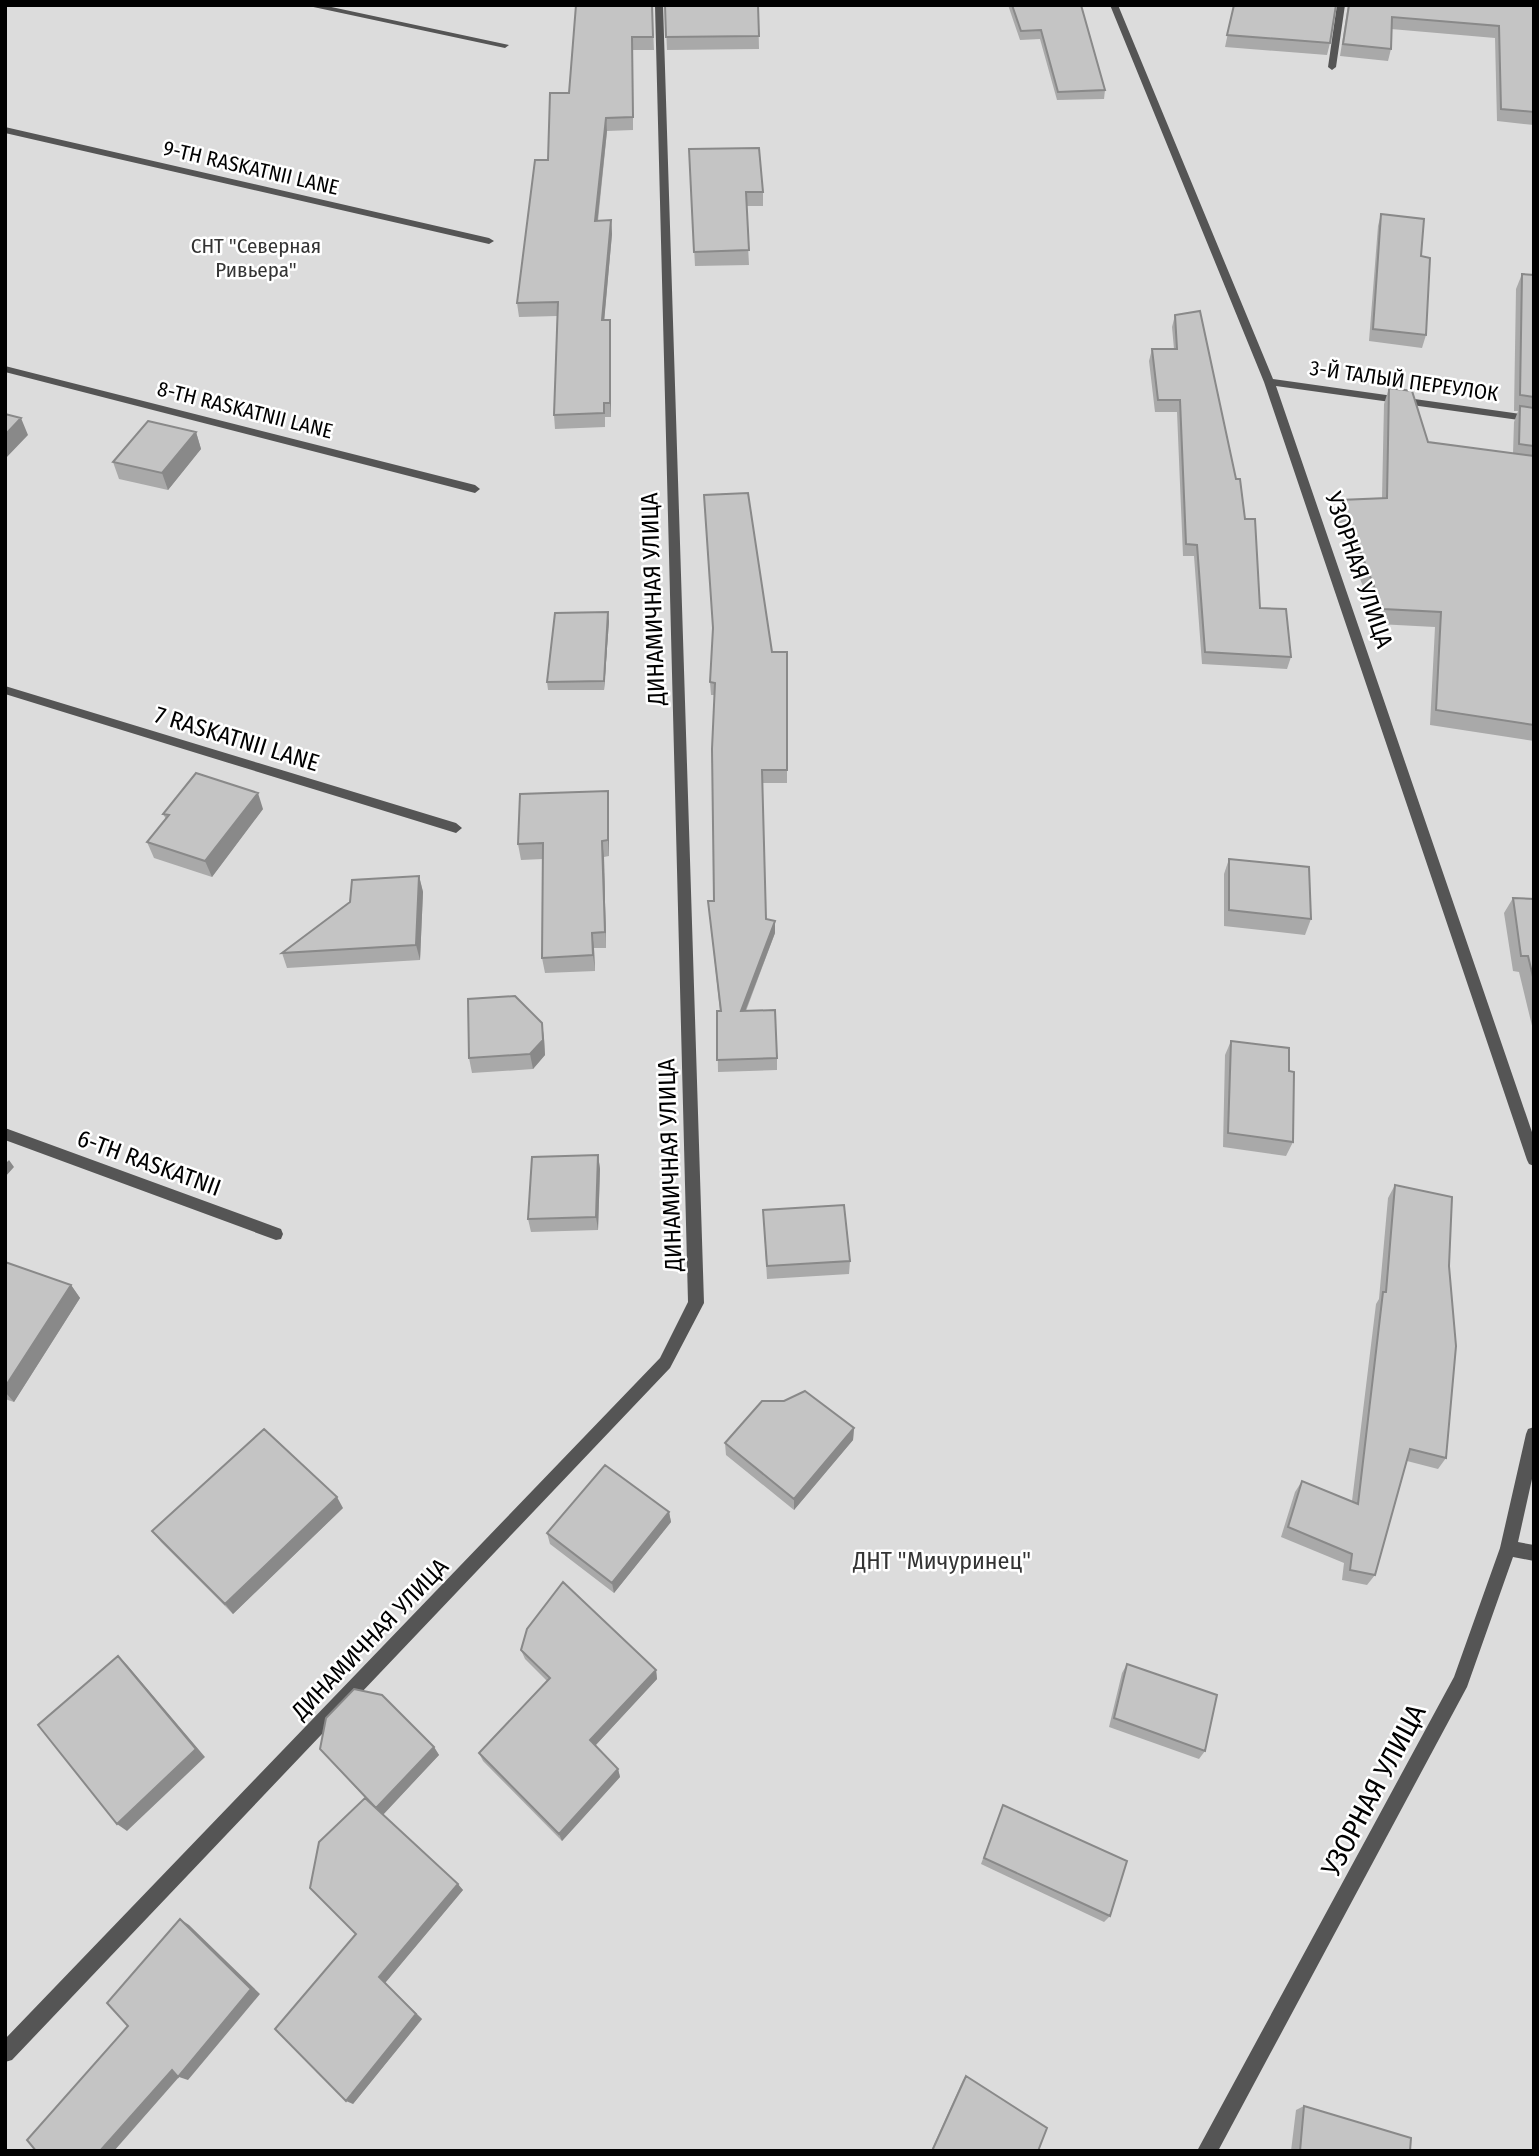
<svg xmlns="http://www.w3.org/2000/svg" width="1539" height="2156" font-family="'Fira Sans Condensed',sans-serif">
<rect width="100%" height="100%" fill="#fff"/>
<!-- green -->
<path fill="#dcdcdc" d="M 5,5 L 1534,5 L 1534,2151 L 5,2151 Z"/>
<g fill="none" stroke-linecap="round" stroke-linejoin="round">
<!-- lane -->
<path fill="#555" fill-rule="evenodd" d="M 304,5 L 322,5 L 509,45 L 505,48 Z
M 1110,5 L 1118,5 L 1273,379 L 1534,416 L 1534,422 L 1276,386 L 1534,1138 L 1534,1166 L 1529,1164 L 1527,1160 L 1264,382 Z
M 1337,5 L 1345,5 L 1336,67 L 1332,70 L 1328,67 Z
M 5,127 L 489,238 L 494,241 L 489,244 L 5,133 Z
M 5,366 L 475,485 L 480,489 L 475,493 L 5,372 Z
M 5,686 L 456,823 L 462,828 L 456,833 L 5,694 Z
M 5,1128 L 281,1229 L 283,1234 L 281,1239 L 276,1240 L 5,1140 Z
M 1534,1427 L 1534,1470 L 1518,1542 L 1534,1545 L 1534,1561 L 1513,1557 L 1467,1687 L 1218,2151 L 1197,2151 L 1454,1677 L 1500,1548 L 1526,1434 L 1528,1429 Z"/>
<!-- street -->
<path fill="#555" fill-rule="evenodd" d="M 655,5 L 663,5 L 704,1303 L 670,1368 L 12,2060 L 5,2062 L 5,2039 L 660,1358 L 688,1302 Z"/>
</g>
<!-- wall -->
<path fill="#a9a9a9" d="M 652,5 L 654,50 L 633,50 L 633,130 L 607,131 L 598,221 L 611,220 L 612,234 L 604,320 L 611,334 L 611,417 L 605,417 L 605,427 L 555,429 L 554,415 L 557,316 L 519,317 L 517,303 L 548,160 L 569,93 Z
M 665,5 L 758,5 L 759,49 L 667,50 Z
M 1008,5 L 1081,5 L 1105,90 L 1104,99 L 1057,100 L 1040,39 L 1020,40 Z
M 1234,5 L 1330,43 L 1327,55 L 1225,47 Z
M 1348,5 L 1534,5 L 1534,125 L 1497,121 L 1495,38 L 1391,29 L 1391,49 L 1388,61 L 1340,56 Z
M 689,149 L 763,192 L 763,206 L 746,206 L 749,265 L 695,266 Z
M 1381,214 L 1421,256 L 1426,335 L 1422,348 L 1369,341 L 1378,226 Z
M 1522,274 L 1534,275 L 1534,741 L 1430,725 L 1435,627 L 1378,624 L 1335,516 L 1340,500 L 1382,498 L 1384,404 L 1389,388 L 1428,442 L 1513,454 L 1514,422 L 1518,411 L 1514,411 L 1516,289 Z
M 1175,315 L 1245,519 L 1260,608 L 1291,657 L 1287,669 L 1202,664 L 1194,556 L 1183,556 L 1177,412 L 1155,412 L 1149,361 L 1152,349 L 1174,349 L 1172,327 Z
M 196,432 L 201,449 L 168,490 L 119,479 L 113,462 Z
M 609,621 L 604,690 L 548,690 L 547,682 Z
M 772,652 L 787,652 L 787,783 L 762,783 L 766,919 L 775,933 L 746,1011 L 777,1058 L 777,1070 L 718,1072 L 717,1011 L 720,1011 L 708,901 L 714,901 L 715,695 L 711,695 L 710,682 Z
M 609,807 L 609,856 L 604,857 L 606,948 L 594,948 L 595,971 L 545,973 L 542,958 L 543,859 L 521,860 L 518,844 Z
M 263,809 L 212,877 L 154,858 L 147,842 L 166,819 L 163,814 Z
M 1229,859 L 1311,919 L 1305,935 L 1224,926 L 1224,874 Z
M 419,876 L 423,892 L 420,960 L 287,968 L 282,953 Z
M 1513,898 L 1534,899 L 1534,1034 L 1519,972 L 1513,971 L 1504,913 Z
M 544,1038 L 545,1055 L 533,1069 L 472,1073 L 469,1058 Z
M 1231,1041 L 1289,1071 L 1293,1142 L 1286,1156 L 1223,1147 L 1225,1055 Z
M 598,1155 L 600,1169 L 598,1230 L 531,1232 L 528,1219 Z
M 1395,1185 L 1449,1266 L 1446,1458 L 1438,1469 L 1407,1461 L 1375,1575 L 1367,1585 L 1342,1580 L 1344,1563 L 1281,1537 L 1295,1492 L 1302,1481 L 1352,1501 L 1376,1304 L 1379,1299 L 1388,1198 Z
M 763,1210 L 850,1261 L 849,1274 L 767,1279 Z
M 5,1262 L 71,1285 L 80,1298 L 14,1402 L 5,1399 Z
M 854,1428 L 853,1440 L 794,1510 L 726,1455 L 725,1443 Z
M 343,1508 L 233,1614 L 161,1542 L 152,1531 Z
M 669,1512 L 671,1522 L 614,1593 L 550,1544 L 547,1533 Z
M 521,1650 L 656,1670 L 657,1679 L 595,1746 L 618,1769 L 620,1777 L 562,1841 L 483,1761 L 479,1753 L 547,1681 L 525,1659 Z
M 1127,1664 L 1205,1751 L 1199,1759 L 1109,1727 L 1122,1673 Z
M 434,1747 L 439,1755 L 383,1814 L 463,1890 L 385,1983 L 422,2019 L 353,2104 L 356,1934 L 366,1799 L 320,1749 Z
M 1003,1805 L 1110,1916 L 1104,1922 L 981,1864 Z
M 966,2076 L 1038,2151 L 931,2151 L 963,2080 Z
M 1304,2106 L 1410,2151 L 1291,2151 L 1296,2110 Z"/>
<!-- shaded-wall -->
<path fill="#898989" d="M 632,37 L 633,50 L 633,130 L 633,117 Z
M 606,118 L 607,131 L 596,234 L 595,221 Z
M 611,220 L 612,234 L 603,334 L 602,320 Z
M 610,320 L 611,334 L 611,417 L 610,403 Z
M 21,418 L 28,435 L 5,459 L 5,435 Z
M 196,432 L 201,449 L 168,490 L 162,473 Z
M 608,612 L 609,621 L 604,690 L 604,681 Z
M 608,791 L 609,807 L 609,856 L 608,840 Z
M 258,793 L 263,809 L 212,877 L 205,861 Z
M 602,841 L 604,857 L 606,948 L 605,932 Z
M 419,876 L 423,892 L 420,960 L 416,945 Z
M 775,921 L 775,933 L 741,1022 L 741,1011 Z
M 592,933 L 594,948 L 595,971 L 593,955 Z
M 542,1023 L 544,1038 L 545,1055 L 533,1069 L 530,1054 Z
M 598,1155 L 600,1169 L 598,1230 L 596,1217 Z
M 9,1160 L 14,1167 L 5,1177 L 5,1164 Z
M 71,1285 L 80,1298 L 14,1402 L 5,1392 L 5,1387 Z
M 854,1428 L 853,1440 L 794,1510 L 794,1499 Z
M 337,1497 L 343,1508 L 233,1614 L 225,1604 Z
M 669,1512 L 671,1522 L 614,1593 L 612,1583 Z
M 118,1656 L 127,1665 L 205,1757 L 127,1831 L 117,1824 Z
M 656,1670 L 657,1679 L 592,1749 L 590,1740 Z
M 434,1747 L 439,1755 L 382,1816 L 376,1808 Z
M 618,1769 L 620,1777 L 562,1841 L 559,1834 Z
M 458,1884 L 463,1890 L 385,1983 L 422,2019 L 353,2104 L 346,2101 L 379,1977 Z
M 180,1919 L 189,1925 L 260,1994 L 188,2080 L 179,2077 L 114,2151 L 100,2151 L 172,2070 Z"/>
<!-- building -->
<path fill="#c4c4c4" stroke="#898989" stroke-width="2" d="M 576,5 L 652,5 L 653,37 L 632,37 L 633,117 L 606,118 L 595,221 L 611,220 L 602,320 L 610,320 L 610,403 L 604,403 L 604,413 L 554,415 L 558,302 L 517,303 L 535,160 L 548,160 L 550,93 L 569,93 Z
M 665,5 L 758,5 L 759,36 L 666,37 Z
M 1012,5 L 1081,5 L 1105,90 L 1058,92 L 1041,30 L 1021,31 Z
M 1234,5 L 1336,5 L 1330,43 L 1227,35 Z
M 1349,5 L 1534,5 L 1534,112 L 1501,109 L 1499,26 L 1392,17 L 1391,49 L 1343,44 Z
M 759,148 L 763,192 L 746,192 L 749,250 L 694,252 L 689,149 Z
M 1381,214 L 1424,219 L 1421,256 L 1430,258 L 1426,335 L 1373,329 Z
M 1522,274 L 1534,275 L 1534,397 L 1520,395 Z
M 1200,311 L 1236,479 L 1240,479 L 1245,519 L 1255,519 L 1260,608 L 1286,609 L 1291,657 L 1205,652 L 1197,545 L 1186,544 L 1180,400 L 1158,400 L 1152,349 L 1177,349 L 1175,315 Z
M 1389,388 L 1412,391 L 1428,442 L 1534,456 L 1534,725 L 1436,710 L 1441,612 L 1383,609 L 1340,500 L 1387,498 Z
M 1520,406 L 1534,408 L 1534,446 L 1519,444 Z
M 5,414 L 21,418 L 5,435 Z
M 148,421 L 196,432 L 162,473 L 113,462 Z
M 748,493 L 772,652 L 787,652 L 787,770 L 762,770 L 766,919 L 775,921 L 741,1011 L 775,1010 L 777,1058 L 717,1060 L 717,1011 L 721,1011 L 708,901 L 714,901 L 712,749 L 715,683 L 710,682 L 713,628 L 704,495 Z
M 608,612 L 604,681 L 547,682 L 555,613 Z
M 196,773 L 258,793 L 205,861 L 147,842 L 169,815 L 163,814 Z
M 608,791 L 608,840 L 602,841 L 605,932 L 592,933 L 593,955 L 542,958 L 543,843 L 518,844 L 520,794 Z
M 1229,859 L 1309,867 L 1311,919 L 1229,910 Z
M 419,876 L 416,945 L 282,953 L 350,902 L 352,880 Z
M 1513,898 L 1534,899 L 1534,981 L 1528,956 L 1521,956 Z
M 515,996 L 542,1023 L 543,1040 L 530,1054 L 469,1058 L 468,999 Z
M 1231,1041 L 1289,1048 L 1289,1071 L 1294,1072 L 1293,1142 L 1228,1133 Z
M 598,1155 L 596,1217 L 528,1219 L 532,1157 Z
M 1395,1185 L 1452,1197 L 1449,1266 L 1456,1346 L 1446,1458 L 1410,1449 L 1375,1575 L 1350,1570 L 1352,1554 L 1288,1527 L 1302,1481 L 1358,1504 L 1383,1292 L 1386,1292 Z
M 844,1205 L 850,1261 L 767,1266 L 763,1210 Z
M 5,1262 L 71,1285 L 5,1387 Z
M 805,1391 L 854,1428 L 794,1499 L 725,1443 L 762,1401 L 784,1401 Z
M 264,1429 L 337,1497 L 225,1604 L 152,1531 Z
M 605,1465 L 669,1512 L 612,1583 L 547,1533 Z
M 563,1582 L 656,1670 L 590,1740 L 618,1769 L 559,1834 L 479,1753 L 550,1678 L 521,1650 L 527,1629 Z
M 118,1656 L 196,1749 L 117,1824 L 38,1725 Z
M 1127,1664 L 1217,1695 L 1205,1751 L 1114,1718 Z
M 354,1689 L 382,1695 L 434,1747 L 376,1808 L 320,1749 L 326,1718 Z
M 365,1798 L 458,1884 L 379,1977 L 416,2014 L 346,2101 L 275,2029 L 356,1934 L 310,1888 L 319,1842 Z
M 1003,1805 L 1127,1861 L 1110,1916 L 984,1858 Z
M 180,1919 L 251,1989 L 178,2077 L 172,2070 L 100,2151 L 36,2151 L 27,2140 L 128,2026 L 107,2003 Z
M 966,2076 L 1047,2128 L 1038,2151 L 932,2151 Z
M 1304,2106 L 1411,2138 L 1410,2151 L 1300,2151 Z"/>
<g text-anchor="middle" stroke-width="5" stroke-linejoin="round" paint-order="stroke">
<!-- far-street labels -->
<g font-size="21" fill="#000" stroke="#fff">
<text transform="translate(251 168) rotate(13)" y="7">9-TH RASKATNII LANE</text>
<text transform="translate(1404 381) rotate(8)" y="7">3-Й ТАЛЫЙ ПЕРЕУЛОК</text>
<text transform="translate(245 410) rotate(14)" y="7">8-TH RASKATNII LANE</text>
</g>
<!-- far-park labels -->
<g font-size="21" fill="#333" stroke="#fff">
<text x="256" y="253">СНТ "Северная<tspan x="256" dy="24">Ривьера"</tspan></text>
</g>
<!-- street labels -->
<g font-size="24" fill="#000" stroke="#fff">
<text transform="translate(1359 570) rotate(71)" y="8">УЗОРНАЯ УЛИЦА</text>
<text transform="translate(653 599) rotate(-92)" y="8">ДИНАМИЧНАЯ УЛИЦА</text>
<text transform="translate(237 739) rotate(17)" y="8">7 RASKATNII LANE</text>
<text transform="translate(149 1163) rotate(20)" y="8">6-TH RASKATNII</text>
<text transform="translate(670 1165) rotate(-92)" y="8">ДИНАМИЧНАЯ УЛИЦА</text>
<text transform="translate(370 1639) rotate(-46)" y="8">ДИНАМИЧНАЯ УЛИЦА</text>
</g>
<!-- park labels -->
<g font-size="24" fill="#333" stroke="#fff">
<text x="942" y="1569">ДНТ "Мичуринец"</text>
</g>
<!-- near-street labels -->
<g font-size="28" fill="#000" stroke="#fff">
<text transform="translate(1373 1790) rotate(-62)" y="10">УЗОРНАЯ УЛИЦА</text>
</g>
</g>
<!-- border -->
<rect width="1539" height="2156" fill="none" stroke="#000000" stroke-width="14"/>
</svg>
